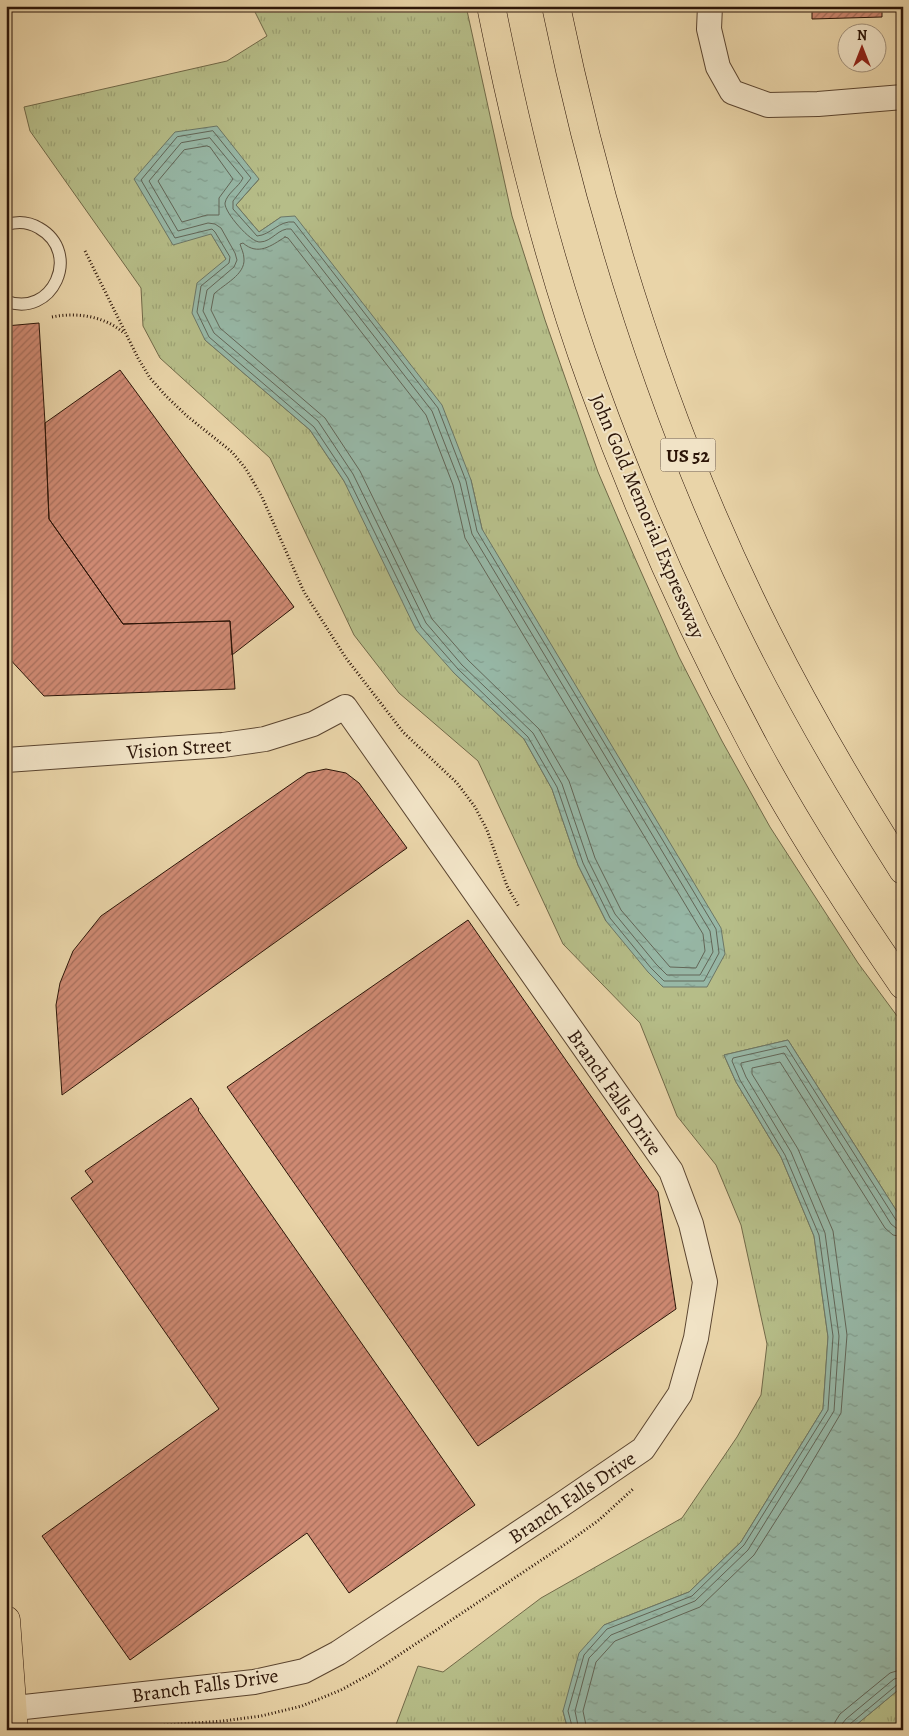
<svg xmlns="http://www.w3.org/2000/svg" width="909" height="1736" font-family="Alegreya,serif">
<defs>
<pattern id="grass-tufts" width="24" height="20" patternUnits="userSpaceOnUse" patternTransform="scale(1.25)"><rect width="24" height="20" fill="#b6bd88"/><path d="M3 7l-1-3M5 7V3M7 7l1-3M15 17l-1-3M17 17v-4M19 17l1-3" fill="none" stroke="#9da274"/></pattern>
<pattern id="water-ripples" width="26" height="14" patternUnits="userSpaceOnUse" patternTransform="scale(1.25)"><rect width="26" height="14" fill="#97b8a7"/><path d="M2 4q2-2 4 0t4 0M15 11q2-2 4 0t4 0" fill="none" stroke="#829d8e"/></pattern>
<pattern id="building-hatch" width="6" height="6" patternUnits="userSpaceOnUse" patternTransform="scale(1.25)"><rect width="6" height="6" fill="#ce8972"/><path d="M-1 1l2-2M0 6l6-6M5 7l2-2" fill="none" stroke="#a76f5c"/></pattern>
</defs>
<rect width="100%" height="100%" fill="#e9d4a8"/>
<filter id="stains"><feTurbulence type="fractalNoise" baseFrequency=".004" numOctaves="4"/><feColorMatrix values="0 0 0 0 .2 0 0 0 0 .09 0 0 0 0 .02 0 0 0 .5 -.17"/></filter>
<radialGradient id="worn" r=".72"><stop offset=".6" stop-color="#630" stop-opacity="0"/><stop offset="1" stop-color="#630" stop-opacity=".3"/></radialGradient>
<!-- grass -->
<path fill="url(#grass-tufts)" stroke="#716948" fill-rule="evenodd" d="M 252,6 L 466,6 L 512,216 L 545,320 L 598,472 L 634,556 L 679,657 L 722,741 L 770,827 L 858,963 L 903,1024 L 903,1221 L 788,1040 L 724,1055 L 736,1082 L 781,1157 L 814,1236 L 828,1337 L 823,1409 L 741,1542 L 689,1592 L 604,1625 L 563,1711 L 568,1730 L 394,1730 L 418,1666 L 443,1672 L 541,1598 L 682,1518 L 737,1437 L 761,1395 L 767,1344 L 741,1225 L 716,1165 L 677,1116 L 640,1023 L 563,944 L 478,761 L 399,693 L 354,635 L 270,458 L 160,358 L 143,326 L 141,288 L 30,131 L 24,107 L 227,61 L 267,36 ZM 259,179 L 236,205 L 259,232 L 281,217 L 471,480 L 482,529 L 606,921 L 578,865 L 552,789 L 524,739 L 454,673 L 344,481 L 310,430 L 205,340 L 226,259 L 211,233 Z
M 903,1686 L 903,1730 L 850,1730 Z"/>
<!-- water -->
<path fill="url(#water-ripples)" stroke="#6c7767" d="M 217,126 L 259,179 L 236,205 L 259,232 L 281,217 L 295,216 L 442,405 L 471,480 L 482,529 L 721,928 L 725,954 L 707,987 L 663,987 L 648,972 L 606,921 L 578,865 L 552,789 L 524,739 L 454,673 L 416,630 L 344,481 L 310,430 L 205,340 L 192,313 L 197,283 L 226,259 L 211,234 L 173,245 L 134,179 L 175,132 Z
M 788,1040 L 903,1221 L 903,1686 L 850,1730 L 568,1730 L 563,1711 L 579,1653 L 604,1625 L 689,1592 L 741,1542 L 823,1409 L 828,1337 L 814,1236 L 781,1157 L 736,1082 L 724,1055 Z"/>
<g fill="none" stroke-linecap="round" stroke-linejoin="round">
<!-- shore -->
<path stroke="#626658" stroke-width="1" d="M 213,131 L 251,178 L 233,201 L 233,209 L 257,236 C 271,235 279,220 294,222 L 438,408 L 466,481 L 477,531 L 716,929 L 719,953 L 704,981 L 664,981 L 651,968 L 610,918 L 583,863 L 557,787 L 528,737 L 458,669 L 421,627 L 348,478 L 314,427 L 209,337 L 197,312 L 201,286 L 229,263 L 230,257 L 215,232 L 212,229 L 175,238 L 141,180 L 177,137 Z
M 210,138 L 243,178 C 239,187 227,193 225,203 C 224,212 251,243 260,242 C 272,242 279,227 291,229 L 432,411 L 460,483 L 472,534 L 710,931 L 713,952 L 700,975 L 667,975 L 656,964 L 615,914 L 588,860 L 562,784 L 533,733 L 462,665 L 426,623 L 353,474 L 318,421 L 214,333 L 203,311 L 207,290 L 234,267 L 237,260 L 235,253 L 221,228 L 215,224 L 208,223 L 178,231 L 149,181 L 181,143 Z
M 207,146 L 210,147 L 233,179 L 219,198 L 219,215 L 207,215 L 182,222 L 158,181 L 184,150 Z
M 285,237 L 288,238 L 426,415 L 453,485 L 465,538 L 703,934 L 705,951 L 696,968 L 670,967 L 621,910 L 595,858 L 569,781 L 539,729 L 468,660 L 432,619 L 360,471 L 325,418 L 220,328 L 211,310 L 214,294 C 224,284 245,275 244,259 C 244,253 241,248 240,244 L 243,243 C 258,256 271,246 285,237 Z
M 573,1730 L 568,1711 L 584,1655 L 607,1629 L 692,1596 L 744,1545 L 828,1410 L 833,1336 L 819,1235 L 785,1155 L 740,1080 L 732,1061 L 733,1058 L 786,1046 L 896,1220 L 903,1223
M 579,1730 L 575,1711 L 589,1658 L 611,1635 L 695,1601 L 748,1550 L 834,1411 L 839,1336 L 825,1233 L 791,1152 L 746,1077 L 741,1065 L 741,1063 L 784,1053 L 891,1224 L 896,1228 L 903,1229
M 587,1730 L 583,1711 L 596,1662 L 615,1641 L 700,1607 L 754,1555 L 801,1481 L 841,1413 L 847,1335 L 833,1231 L 798,1149 L 752,1074 L 752,1068 L 780,1062 L 885,1228 L 893,1235 L 903,1237
M 834,1730 L 835,1722 L 840,1714 L 890,1673 L 903,1669
M 841,1730 L 842,1724 L 846,1719 L 894,1679 L 903,1677
M 848,1730 L 850,1724 L 898,1684 L 903,1683"/>
</g>
<!-- building -->
<path fill="url(#building-hatch)" stroke="#2c1508" d="M 812,6 L 882,6 L 882,17 L 812,19 Z
M 39,323 L 45,423 L 49,519 L 123,624 L 230,621 L 235,689 L 44,696 L 6,655 L 6,326 Z
M 120,370 L 294,607 L 232,655 L 230,621 L 123,624 L 49,519 L 45,423 Z
M 326,769 L 346,773 L 359,783 L 407,848 L 62,1095 L 56,1005 L 60,983 L 73,951 L 101,916 L 307,773 Z
M 468,920 L 658,1192 L 676,1309 L 478,1446 L 227,1087 Z
M 191,1098 L 199,1109 L 198,1110 L 475,1505 L 349,1593 L 307,1533 L 130,1660 L 42,1536 L 219,1409 L 71,1198 L 93,1182 L 85,1171 Z"/>
<g fill="none" stroke-linecap="round" stroke-linejoin="round">
<defs>
<path id="service" d="M 6,225 C 17,221 29,222 39,228 C 83,253 52,319 6,301"/>
<path id="minor" d="M 710,6 L 709,29 L 718,67 L 732,92 L 768,105 L 818,104 L 903,97
M 6,760 L 223,745 L 265,739 L 313,724 L 345,707 L 671,1171 L 691,1224 L 705,1282 L 696,1338 L 680,1394 L 643,1449 L 561,1505 L 338,1653 L 304,1671 L 254,1682 L 6,1709"/>
<path id="primary" d="M 6,1620 L 14,1730"/>
<path id="motorway" d="M 491,6 C 517,134 548,262 593,385 C 638,510 692,631 755,748 C 799,830 850,908 903,985
M 556,6 C 601,223 668,436 767,633 C 808,715 854,793 903,870"/>
</defs>
<!-- service casing -->
<use href="#service" stroke="#5b4530" stroke-width="13"/>
<!-- minor casing -->
<use href="#minor" stroke="#5b4530" stroke-width="26"/>
<!-- primary casing -->
<use href="#primary" stroke="#2c1508" stroke-width="29"/>
<!-- motorway casing -->
<use href="#motorway" stroke="#2c1508" stroke-width="29"/>
<!-- path -->
<path stroke="#2c1508" stroke-width="3" stroke-dasharray="1 2.5" stroke-linecap="butt" d="M 85,251 L 138,358 L 150,378 L 166,396 L 187,416 L 232,452 L 246,469 L 262,497 L 304,592 L 346,658 L 403,732 L 457,783 L 475,807 L 487,830 L 507,886 L 519,907
M 52,317 C 77,312 104,316 124,333
M 94,1730 L 223,1721 L 261,1716 L 302,1706 L 341,1690 L 372,1673 L 567,1543 L 599,1520 L 633,1489"/>
<!-- service -->
<use href="#service" stroke="#f1e3c6" stroke-width="11"/>
<!-- minor -->
<use href="#minor" stroke="#f1e3c6" stroke-width="24"/>
<!-- primary -->
<use href="#primary" stroke="#e9d4a8" stroke-width="28"/>
<!-- motorway -->
<use href="#motorway" stroke="#e9d4a8" stroke-width="28"/>
</g>
<g text-anchor="middle" stroke-width="4" stroke-linejoin="round" paint-order="stroke">
<!-- shield labels -->
<rect fill="#f1e3c6" stroke="#675341" stroke-width="1" x="660.5" y="438.5" width="55" height="33" rx="4"/>
<g font-size="19" font-weight="bold" fill="#2c1508">
<text x="688" y="462">US 52</text>
</g>
<!-- street labels -->
<g font-size="20" fill="#2c1508" stroke="#f1e3c6">
<text transform="translate(648 516) rotate(67)" y="7">John Gold Memorial Expressway</text>
<text transform="translate(179 748) rotate(-4)" y="7">Vision Street</text>
<text transform="translate(615 1092) rotate(55)" y="7">Branch Falls Drive</text>
<text transform="translate(572 1497) rotate(-34)" y="7">Branch Falls Drive</text>
<text transform="translate(205 1685) rotate(-8)" y="7">Branch Falls Drive</text>
</g>
</g>
<!-- margin -->
<rect width="909" height="1736" fill="none" stroke="#e9d4a8" stroke-width="25"/>
<rect x="8" y="8" width="894" height="1721" fill="none" stroke="#2c1508" stroke-width="2.5"/>
<rect x="12" y="12" width="884" height="1711" fill="none" stroke="#2c1508"/>
<!-- north arrow -->
<g transform="translate(862 48)"><circle r="24" fill="#f1e3c6" stroke="#a2917a"/>
<path d="M0-4L9 19L0 12L-9 19Z" fill="#8f2418"/>
<text y="-8" font-size="14" font-weight="bold" text-anchor="middle" fill="#2c1508">N</text>
</g>
<rect width="100%" height="100%" filter="url(#stains)"/>
<rect width="100%" height="100%" fill="url(#worn)"/>
</svg>
